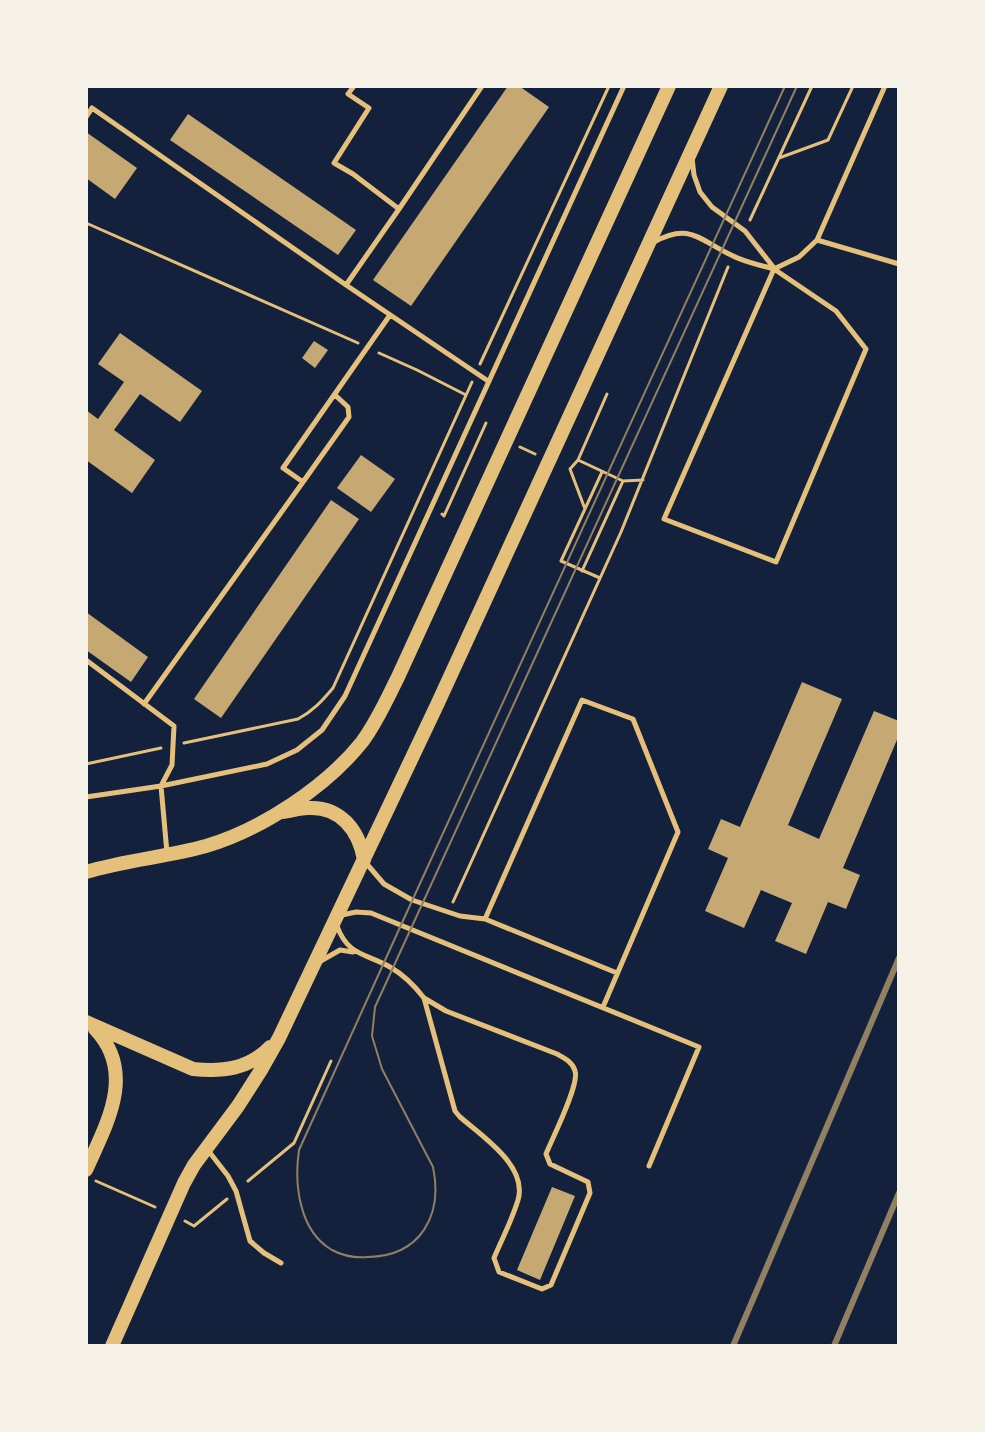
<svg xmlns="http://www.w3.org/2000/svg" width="985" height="1432" font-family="'PT Sans',sans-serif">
<rect width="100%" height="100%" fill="#14213d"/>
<!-- building -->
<path fill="#c6a872" d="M 508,86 L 519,86 L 549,107 L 411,306 L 373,280 Z
M 188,114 L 356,230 L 338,255 L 170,140 Z
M 86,132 L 137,168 L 115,199 L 86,178 Z
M 120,333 L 202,391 L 180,422 L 140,394 L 114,430 L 155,460 L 132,493 L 86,460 L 86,410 L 98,419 L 124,382 L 98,364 Z
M 314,341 L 328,350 L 315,368 L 302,358 Z
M 361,455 L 395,479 L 371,512 L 337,488 Z
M 331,500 L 359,519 L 221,718 L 194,699 Z
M 86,612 L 148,657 L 131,682 L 86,650 Z
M 802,682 L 842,699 L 788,825 L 819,839 L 874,711 L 899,721 L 899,735 L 843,868 L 860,875 L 846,909 L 828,902 L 806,954 L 775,941 L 792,903 L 761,890 L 744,928 L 705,911 L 728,858 L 708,849 L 721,819 L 740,827 Z
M 552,1187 L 575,1196 L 540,1280 L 517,1270 Z"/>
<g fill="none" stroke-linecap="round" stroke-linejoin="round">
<!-- path -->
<path stroke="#e5c07b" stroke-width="3" d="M 779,158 L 828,140 L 853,86
M 750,220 L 812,86
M 86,223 L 358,343
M 379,353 L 417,370 L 466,395
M 480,364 L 609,86
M 520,447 L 535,454
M 578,460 L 623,481 L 643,480
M 585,509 L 570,469 L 578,460 L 607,394
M 442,514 L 444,516 L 486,423
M 582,571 L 623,481
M 600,578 L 561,561 L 602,472
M 184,743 L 298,719 C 313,711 322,701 333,688 L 472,382
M 86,764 L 161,748
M 453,902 L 621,532 L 728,267
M 96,1181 L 155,1207
M 248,1181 L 294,1143 L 331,1061
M 185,1221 L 194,1226 L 227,1199"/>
<!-- service -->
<path stroke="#e5c07b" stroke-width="5" d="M 354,86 L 348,94 L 369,108 L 334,163 L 353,174 L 399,209
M 482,86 L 399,209 L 346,285 L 488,381
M 86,117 L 92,108 L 346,285
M 692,158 L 694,175 L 700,192 L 712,207 L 745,231 L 774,268
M 817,240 L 899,264
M 654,242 C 690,222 699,240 731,255 C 744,262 760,265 774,269 L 799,257 L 817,240 L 885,86
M 774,269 L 836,311 L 866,349 L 776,562 L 664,519 Z
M 303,482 L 349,417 L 348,407 L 335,395
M 86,660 L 174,726 L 172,765 L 161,786 L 167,853
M 144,704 L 303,482 L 283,468 L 390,315
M 86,797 L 161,786 L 267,764 L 297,750 L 322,730 L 345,696 L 624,86
M 366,863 L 384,884 L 412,900 L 460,916 L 485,919 L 617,973
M 342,915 L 356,912 L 371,913 L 699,1047 L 649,1166
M 485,919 L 582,700 L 633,719 L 678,832 L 603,1007
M 337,926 C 348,956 365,953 390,967 C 404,975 414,985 424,998 L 455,1111 L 460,1117 C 482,1136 528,1166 518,1200 C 512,1220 502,1239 494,1258 L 499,1272 L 542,1289 L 551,1285 L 590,1193 L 588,1182 L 550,1164 L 546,1154 C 552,1139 580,1084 575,1071 C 573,1062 564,1058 557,1054 L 446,1011 L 424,998
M 319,962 L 340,950 L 353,952
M 207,1149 L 228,1176 L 236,1191 L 250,1241 L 264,1253 L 281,1263"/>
<!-- secondary -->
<path stroke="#e5c07b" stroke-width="14" d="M 282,812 C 291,811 300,808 308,808 C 340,806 359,830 364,860
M 86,872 C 125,860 167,857 206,846 C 261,830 326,787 362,742 C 377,722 387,699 398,677 L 669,86
M 86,1022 L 193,1069 C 223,1072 249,1069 270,1047
M 86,1170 C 106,1125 137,1073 95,1029
M 112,1346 L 184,1183 L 194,1165 L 238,1106 L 261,1070 L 279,1038 L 437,705 L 721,86"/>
<!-- tram -->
<path stroke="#918062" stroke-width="2" d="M 785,86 L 401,925 L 299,1150 C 294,1184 299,1231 332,1250 C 343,1256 356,1258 368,1257 C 421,1256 443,1215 433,1167 L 382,1069 L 372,1036 L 375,1007 L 797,86"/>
<!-- rail -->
<path stroke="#918062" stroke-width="6" d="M 733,1346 L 899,958
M 834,1346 L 899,1193"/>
</g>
<!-- border -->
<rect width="985" height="1432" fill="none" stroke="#f6f1e7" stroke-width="176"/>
</svg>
